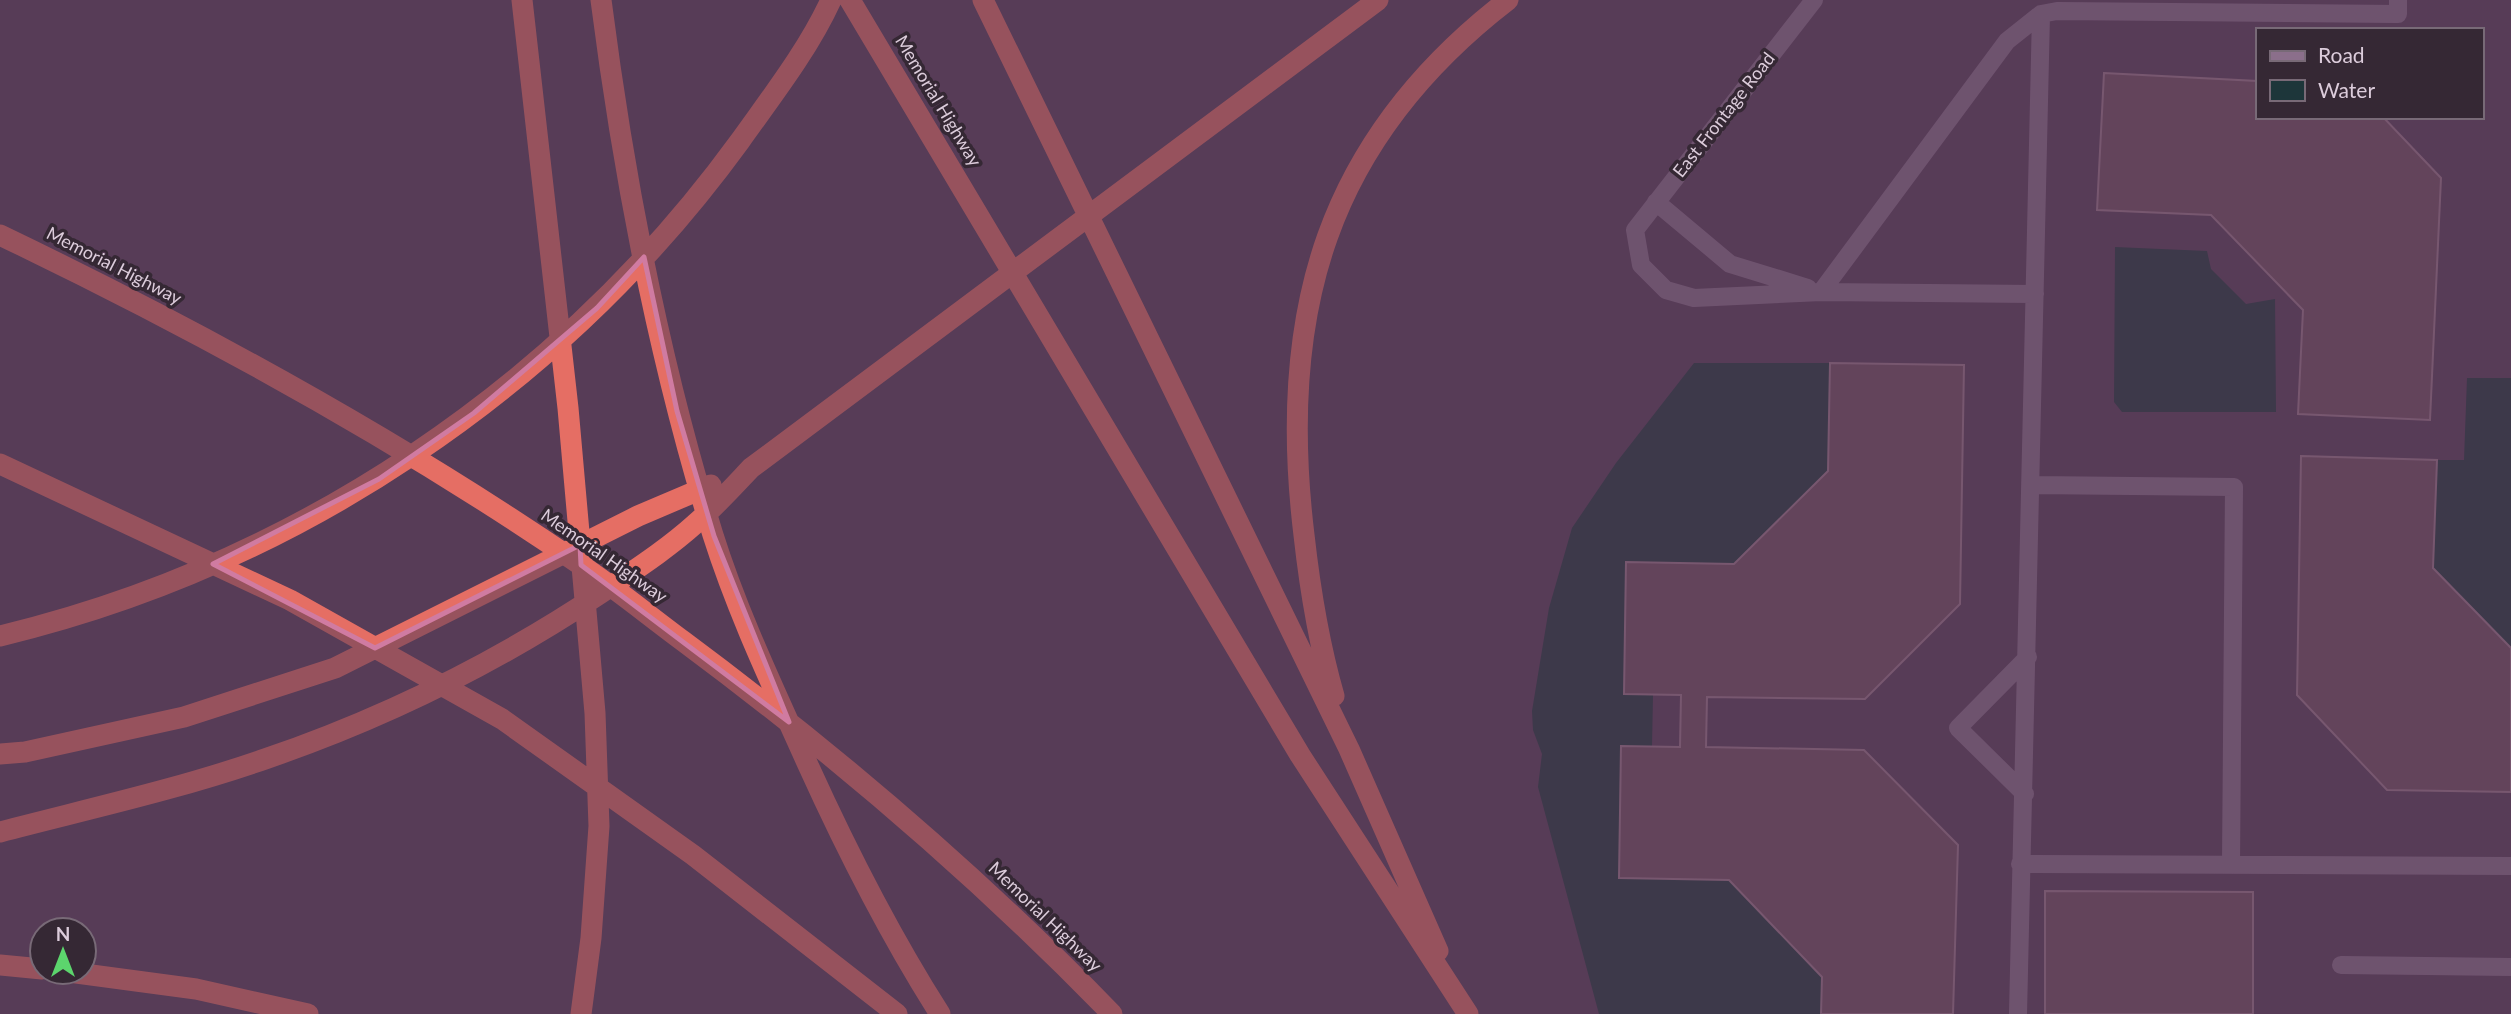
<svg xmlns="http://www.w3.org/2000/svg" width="2511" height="1014" font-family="Lato,sans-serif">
<rect width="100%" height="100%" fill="#573c57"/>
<!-- water -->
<path fill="#1d363a" d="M 2115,247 L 2207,251 L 2211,269 L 2246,304 L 2275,299 L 2276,412 L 2122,412 L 2114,402 Z
M 1694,363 L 1830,363 L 1828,471 L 1734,564 L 1626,563 L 1624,694 L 1653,695 L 1652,746 L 1621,746 L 1619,878 L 1729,880 L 1822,977 L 1821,1014 L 1599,1014 L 1538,787 L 1542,754 L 1533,730 L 1532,711 L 1549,608 L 1572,528 L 1616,463 Z
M 2467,378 L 2511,378 L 2511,648 L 2433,568 L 2437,460 L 2464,460 Z"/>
<!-- building -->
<path fill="#724e61" stroke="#9e788c" stroke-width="2" d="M 2104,73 L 2257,81 L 2257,117 L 2383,117 L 2441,178 L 2430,420 L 2298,414 L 2303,310 L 2211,215 L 2097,210 Z
M 1830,363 L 1964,365 L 1960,604 L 1865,699 L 1707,697 L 1706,747 L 1864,750 L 1958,845 L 1953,1014 L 1821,1014 L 1822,977 L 1729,880 L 1619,878 L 1621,746 L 1680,747 L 1681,695 L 1624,694 L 1626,562 L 1734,564 L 1828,471 Z
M 2301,456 L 2437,460 L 2433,568 L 2511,648 L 2511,792 L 2387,790 L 2297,695 Z
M 2045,891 L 2253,892 L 2253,1014 L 2045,1014 Z"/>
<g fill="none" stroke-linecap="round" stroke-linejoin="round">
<!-- minor -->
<path stroke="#8b6f8b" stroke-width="18" d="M 1814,0 L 1635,230 L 1641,265 L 1666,290 L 1694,298 L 1821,292
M 1656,202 L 1730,264 L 1808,288
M 2035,294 L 1821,292 L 2007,41 L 2041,14 L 2057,11 L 2398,14 L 2398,0
M 2032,485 L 2234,487 L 2231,864
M 2025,794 L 1958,728 L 2028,657
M 2020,864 L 2511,866
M 2341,965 L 2511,967
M 2018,1014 L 2041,14"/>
<!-- highway -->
<path stroke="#e56e64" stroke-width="21" d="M 522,0 L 568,408 L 595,713 L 599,826 L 591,938 L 581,1014
M 601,0 C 624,180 659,361 713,535 C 738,614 774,689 808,765 C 847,851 889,934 940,1014
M 850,0 L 1300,755 L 1468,1014
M 983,0 L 1349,749 L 1438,951
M 0,235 C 200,331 395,438 578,563 C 614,587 648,615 683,641 C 835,754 980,878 1112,1014
M 0,464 L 290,600 L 502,719 L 693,855 L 897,1014
M 0,636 C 296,565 561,387 740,141 C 772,96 808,50 831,0
M 1334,696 C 1319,644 1310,589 1304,535 C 1277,312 1326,140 1508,0
M 0,754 L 25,752 L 184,717 L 335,668 L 638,516 L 711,485
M 0,832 C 88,809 179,789 265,759 C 385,718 496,663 601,593 C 633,571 666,550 695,524 C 715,507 733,487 751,468 L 1378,0
M 0,965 L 42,969
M 69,972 L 196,989 L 308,1014"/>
</g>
<!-- marked area -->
<path d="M0 0H2511V1014H0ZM 644,257 L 677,411 L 714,536 L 789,722 L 581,565 L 580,545 L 375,648 L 213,564 L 379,479 L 474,413 L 597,308 Z" fill="#573c57" fill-opacity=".55" fill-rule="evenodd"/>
<path fill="none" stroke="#d07ba1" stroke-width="5" stroke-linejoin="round" d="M 644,257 L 677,411 L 714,536 L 789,722 L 581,565 L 580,545 L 375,648 L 213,564 L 379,479 L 474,413 L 597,308 Z"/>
<g text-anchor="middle" stroke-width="7" stroke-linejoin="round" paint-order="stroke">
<!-- street labels -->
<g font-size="18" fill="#dcccdb" stroke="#352834">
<text transform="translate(938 101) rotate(59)" y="6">Memorial Highway</text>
<text transform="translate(1724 115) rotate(-52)" y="6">East Frontage Road</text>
<text transform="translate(114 266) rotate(27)" y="6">Memorial Highway</text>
<text transform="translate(604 556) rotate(35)" y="6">Memorial Highway</text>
<text transform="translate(1045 917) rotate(44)" y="6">Memorial Highway</text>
</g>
</g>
<!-- legend -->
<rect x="2256" y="28" width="228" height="91" fill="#352834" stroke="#786a77" stroke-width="2"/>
<rect x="2270" y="51" width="35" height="10" fill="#8b6f8b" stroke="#786a77" stroke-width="2"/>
<text x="2318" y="63" font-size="21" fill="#dcccdb">Road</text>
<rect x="2270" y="80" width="35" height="21" fill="#1d363a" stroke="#786a77" stroke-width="2"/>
<text x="2318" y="98" font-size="21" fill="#dcccdb">Water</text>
<!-- north arrow -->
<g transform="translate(63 951)"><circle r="33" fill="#352834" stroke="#786a77" stroke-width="2"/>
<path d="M0-5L12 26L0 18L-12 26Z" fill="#5cd56d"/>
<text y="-10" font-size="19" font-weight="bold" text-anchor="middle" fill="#dcccdb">N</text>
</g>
</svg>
